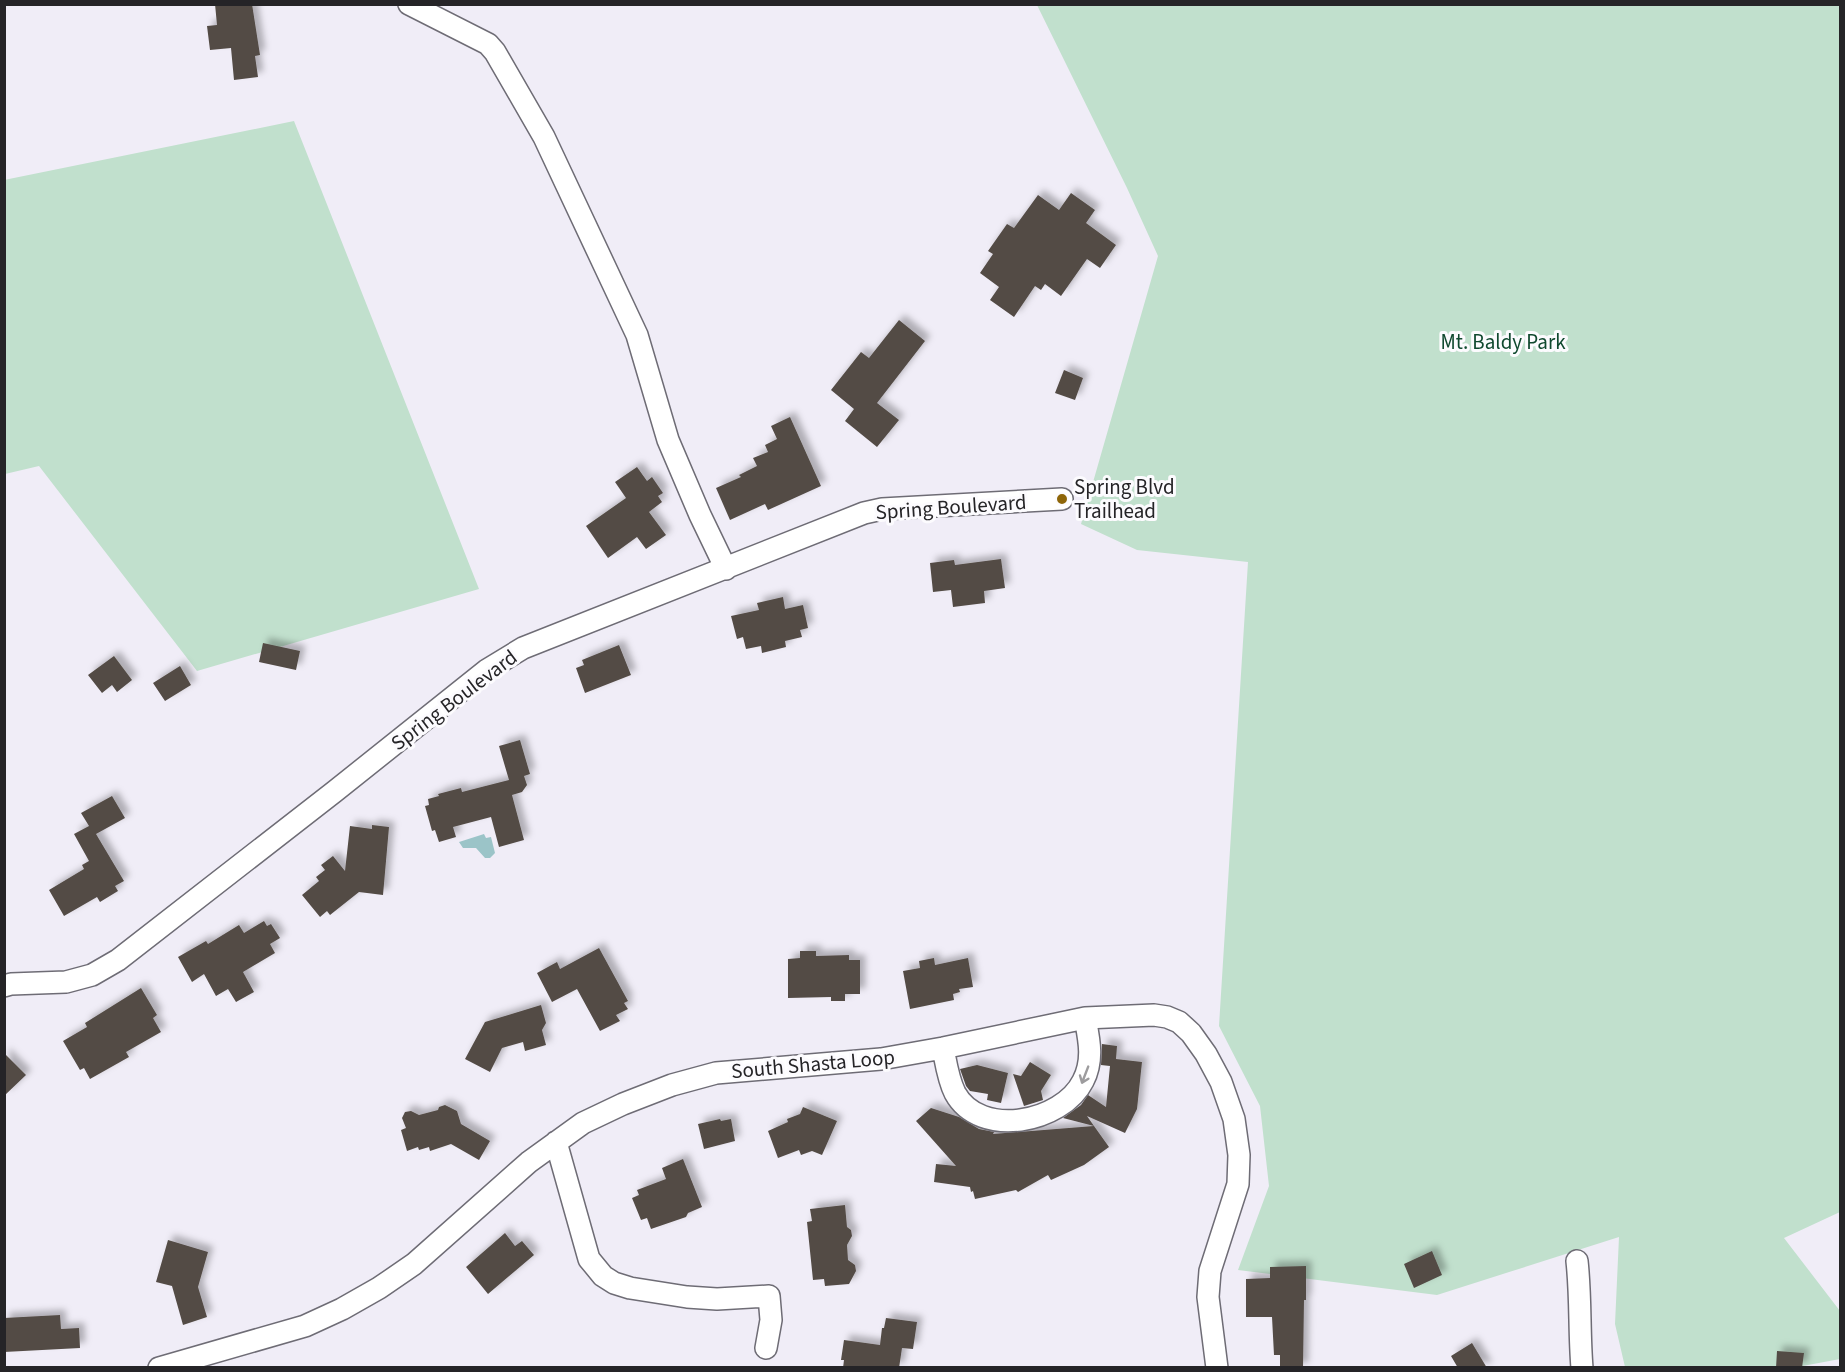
<svg xmlns="http://www.w3.org/2000/svg" width="1845" height="1372" font-family="'Source Sans 3',sans-serif">
<defs>
<filter id="shadow"><feDropShadow dx="5.5" dy="-5.5" stdDeviation="3" flood-color="#0004"/></filter>
</defs>
<rect width="100%" height="100%" fill="#f0edf7"/>
<!-- green -->
<path fill="#c1e0cd" d="M 1037,5 L 1840,5 L 1840,1212 L 1784,1238 L 1840,1311 L 1840,1359 L 1792,1368 L 1625,1367 L 1615,1324 L 1619,1237 L 1437,1295 L 1238,1270 L 1269,1186 L 1260,1106 L 1219,1026 L 1248,562 L 1137,550 L 1081,524 L 1158,256 L 1127,188 Z
M 294,121 L 479,589 L 197,671 L 39,466 L 5,474 L 4,180 Z"/>
<!-- water -->
<path fill="#9bc4c8" d="M 484,834 L 486,838 L 491,837 L 495,853 L 490,858 L 485,858 L 476,848 L 463,848 L 459,842 Z"/>
<!-- building -->
<path fill="#534b45" filter="url(#shadow)" d="M 215,4 L 252,4 L 260,55 L 255,56 L 258,77 L 234,80 L 231,48 L 210,50 L 207,26 L 217,25 Z
M 1071,193 L 1095,210 L 1086,223 L 1116,245 L 1100,268 L 1087,259 L 1061,296 L 1045,284 L 1041,290 L 1035,286 L 1014,317 L 990,300 L 999,287 L 980,273 L 993,254 L 988,251 L 1007,224 L 1014,228 L 1038,195 L 1059,210 Z
M 899,320 L 925,341 L 877,403 L 899,420 L 877,447 L 845,421 L 854,409 L 831,390 L 861,352 L 869,358 Z
M 1064,370 L 1083,378 L 1075,400 L 1055,393 Z
M 790,417 L 821,486 L 768,510 L 765,504 L 730,520 L 716,488 L 741,477 L 739,475 L 757,466 L 753,458 L 768,452 L 765,445 L 777,439 L 771,426 Z
M 637,467 L 647,481 L 652,477 L 663,493 L 658,496 L 662,502 L 649,512 L 666,535 L 646,549 L 637,537 L 608,558 L 586,526 L 626,498 L 615,482 Z
M 1001,559 L 1005,588 L 984,591 L 985,603 L 953,607 L 951,590 L 933,592 L 930,563 L 954,560 L 955,565 Z
M 783,597 L 785,609 L 803,605 L 808,628 L 800,630 L 802,637 L 785,641 L 786,647 L 762,653 L 761,646 L 746,649 L 743,637 L 737,639 L 731,616 L 759,610 L 757,603 Z
M 263,643 L 300,651 L 296,670 L 259,662 Z
M 619,645 L 631,675 L 585,693 L 576,668 L 584,665 L 582,660 Z
M 114,656 L 132,680 L 117,692 L 112,685 L 102,693 L 88,675 Z
M 180,666 L 191,685 L 165,701 L 153,683 Z
M 520,740 L 530,774 L 524,776 L 527,785 L 522,792 L 512,795 L 524,840 L 499,847 L 491,817 L 453,827 L 456,837 L 439,842 L 435,830 L 432,831 L 425,806 L 429,805 L 428,799 L 439,796 L 438,794 L 461,788 L 462,792 L 509,780 L 499,746 Z
M 112,796 L 125,818 L 96,834 L 124,881 L 115,886 L 118,891 L 100,902 L 97,897 L 64,916 L 49,890 L 84,869 L 82,865 L 89,861 L 74,834 L 89,826 L 81,813 Z
M 372,825 L 389,827 L 383,895 L 359,892 L 330,915 L 327,911 L 320,917 L 302,895 L 319,881 L 316,877 L 325,870 L 321,865 L 333,856 L 345,871 L 350,826 L 372,829 Z
M 264,921 L 267,926 L 271,924 L 280,938 L 270,944 L 275,953 L 243,972 L 254,992 L 236,1002 L 228,989 L 216,996 L 204,974 L 192,982 L 178,957 L 206,941 L 208,944 L 239,925 L 244,933 Z
M 599,948 L 628,1001 L 624,1003 L 628,1009 L 616,1015 L 620,1021 L 600,1031 L 577,989 L 552,1002 L 537,973 L 557,962 L 560,969 Z
M 800,951 L 816,951 L 816,956 L 849,955 L 849,960 L 860,960 L 860,994 L 845,994 L 845,1001 L 831,1001 L 831,997 L 788,998 L 788,959 L 800,958 Z
M 934,958 L 935,965 L 968,958 L 973,987 L 959,989 L 960,992 L 953,994 L 954,1000 L 910,1009 L 903,971 L 920,968 L 919,961 Z
M 141,988 L 157,1015 L 153,1018 L 161,1032 L 126,1052 L 129,1057 L 90,1079 L 84,1068 L 80,1070 L 63,1041 L 87,1027 L 85,1023 Z
M 541,1005 L 546,1023 L 542,1030 L 546,1045 L 525,1051 L 523,1042 L 502,1048 L 490,1072 L 465,1059 L 485,1022 Z
M 1102,1044 L 1117,1046 L 1116,1059 L 1142,1062 L 1137,1109 L 1125,1133 L 1087,1116 L 1094,1126 L 1063,1118 L 1081,1105 L 1088,1095 L 1106,1107 L 1110,1066 L 1101,1065 Z
M 4,1053 L 26,1075 L 4,1096 Z
M 1030,1062 L 1051,1075 L 1041,1091 L 1043,1100 L 1024,1106 L 1013,1074 L 1021,1076 Z
M 977,1065 L 1008,1073 L 1001,1103 L 987,1100 L 988,1094 L 970,1091 L 966,1086 L 960,1069 Z
M 445,1105 L 457,1111 L 461,1124 L 490,1141 L 479,1160 L 451,1144 L 430,1151 L 429,1147 L 419,1150 L 418,1147 L 407,1151 L 401,1130 L 406,1128 L 402,1118 L 405,1112 L 411,1111 L 419,1115 L 438,1110 L 439,1107 Z
M 803,1107 L 837,1121 L 822,1155 L 812,1151 L 801,1155 L 799,1150 L 778,1158 L 768,1131 L 788,1122 L 787,1119 L 800,1114 Z
M 931,1108 L 959,1117 L 979,1129 L 994,1132 L 993,1134 L 1094,1126 L 1109,1147 L 1084,1165 L 1051,1180 L 1048,1175 L 1018,1192 L 1016,1190 L 975,1199 L 973,1191 L 971,1192 L 970,1187 L 934,1182 L 936,1164 L 956,1166 L 916,1121 Z
M 720,1119 L 721,1121 L 731,1119 L 735,1141 L 704,1149 L 698,1124 Z
M 683,1159 L 702,1207 L 688,1213 L 686,1217 L 651,1229 L 647,1218 L 641,1220 L 632,1198 L 639,1195 L 637,1190 L 666,1179 L 662,1168 Z
M 845,1205 L 847,1227 L 851,1230 L 852,1236 L 847,1245 L 848,1260 L 855,1265 L 856,1271 L 849,1284 L 825,1286 L 824,1279 L 813,1280 L 807,1222 L 812,1221 L 810,1209 Z
M 505,1233 L 515,1246 L 522,1241 L 534,1255 L 488,1294 L 466,1267 Z
M 168,1240 L 208,1252 L 198,1287 L 207,1317 L 183,1325 L 172,1286 L 156,1282 Z
M 1432,1251 L 1442,1275 L 1414,1288 L 1404,1264 Z
M 1306,1266 L 1306,1300 L 1304,1300 L 1303,1368 L 1280,1368 L 1280,1355 L 1274,1355 L 1272,1317 L 1246,1317 L 1246,1279 L 1270,1278 L 1270,1267 Z
M 60,1315 L 61,1329 L 79,1328 L 80,1348 L 4,1352 L 4,1318 Z
M 886,1318 L 917,1322 L 913,1349 L 902,1348 L 899,1368 L 843,1368 L 844,1360 L 841,1360 L 844,1340 L 880,1345 L 882,1328 L 884,1328 Z
M 1472,1343 L 1487,1368 L 1458,1368 L 1451,1356 Z
M 1777,1351 L 1804,1353 L 1802,1368 L 1776,1368 Z"/>
<g fill="none" stroke-linecap="round" stroke-linejoin="round">
<defs>
<path id="minor" d="M 409,4 L 488,44 L 495,52 L 544,137 L 637,335 L 668,440 L 700,515 L 726,569
M 4,986 L 11,984 L 66,982 L 92,975 L 118,960 L 334,792 L 487,670 L 523,648 L 864,513 L 882,509 L 1062,499
M 943,1048 C 946,1063 948,1079 955,1093 C 980,1139 1062,1123 1083,1081 C 1094,1060 1089,1039 1085,1018
M 556,1142 L 589,1259 L 603,1276 L 614,1283 L 630,1288 L 687,1297 L 717,1299 L 769,1296 L 771,1320 L 766,1348
M 1577,1261 C 1581,1297 1579,1332 1582,1368
M 159,1368 L 305,1326 L 342,1309 L 379,1288 L 414,1264 L 529,1162 L 583,1123 L 623,1104 L 672,1085 L 716,1073 L 881,1059 L 943,1048 L 1085,1018 L 1154,1015 L 1167,1017 L 1179,1022 L 1191,1033 L 1206,1054 L 1221,1082 L 1234,1119 L 1239,1155 L 1238,1184 L 1210,1271 L 1208,1297 L 1217,1368"/>
</defs>
<!-- minor casing -->
<use href="#minor" stroke="#6e6c75" stroke-width="24"/>
<!-- minor -->
<use href="#minor" stroke="#fff" stroke-width="21"/>
</g>
<!-- one-way arrows -->
<defs><path id="oneway-shaft" d="M-6 0H5M1.5-3L5.5 0L1.5 3" fill="none" stroke-width="1.6" stroke-linecap="round" stroke-linejoin="round" transform="scale(1.5)"/></defs>
<use stroke="#9d9c9e" href="#oneway-shaft" transform="translate(1085 1075) rotate(111)"/>
<!-- markers -->
<circle fill="#8e6609" stroke="#fcfbfe" stroke-width="2" cx="1062" cy="499" r="6"/>
<g text-anchor="middle" stroke-width="6" stroke-linejoin="round" paint-order="stroke">
<!-- park labels -->
<g font-size="21" fill="#10492f" stroke="#fcfbfe">
<text x="1503" y="349">Mt. Baldy Park</text>
</g>
<!-- poi labels -->
<g font-size="21" fill="#252427" stroke="#fcfbfe" text-anchor="start">
<text x="1074" y="494">Spring Blvd<tspan x="1074" dy="24">Trailhead</tspan></text>
</g>
<!-- street labels -->
<g font-size="21" fill="#252427" stroke="#fcfbfe">
<text transform="translate(951 507) rotate(-4)" y="7">Spring Boulevard</text>
<text transform="translate(454 700) rotate(-37)" y="7">Spring Boulevard</text>
<text transform="translate(813 1064) rotate(-5)" y="7">South Shasta Loop</text>
</g>
</g>
<!-- border -->
<rect width="1845" height="1372" fill="none" stroke="#252427" stroke-width="12"/>
</svg>
